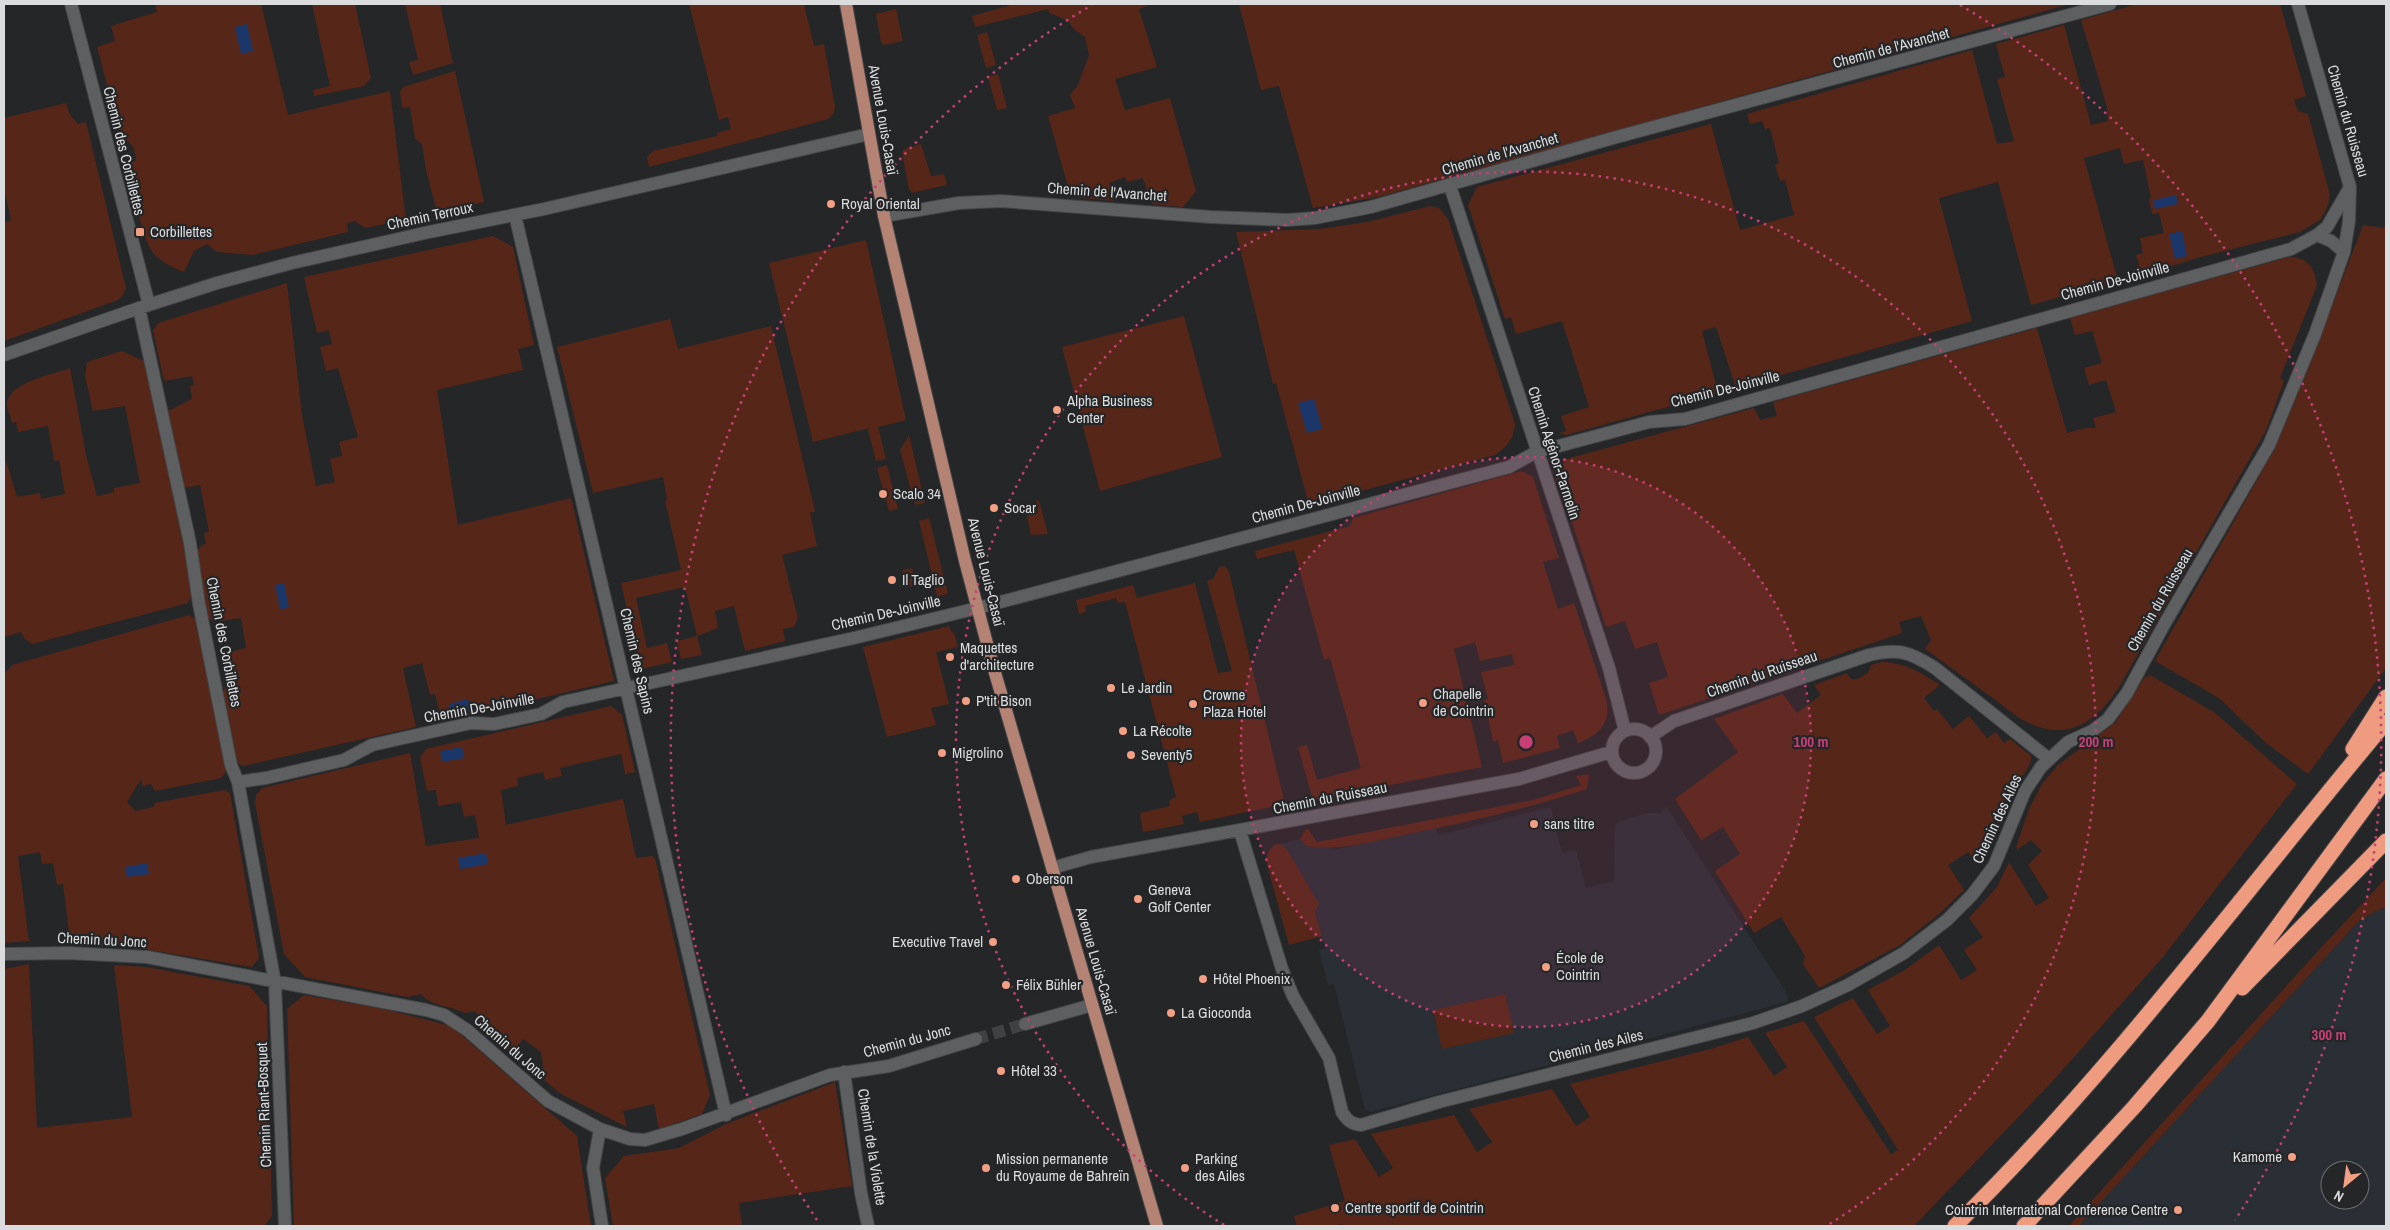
<svg xmlns="http://www.w3.org/2000/svg" width="2390" height="1230" font-family="'Archivo Narrow',sans-serif">
<rect width="100%" height="100%" fill="#252628"/>
<!-- built -->
<path fill="#2a2e35" fill-rule="evenodd" d="M 1666,806 L 1788,995 L 1787,1002 L 1370,1112 L 1365,1109 L 1334,984 L 1328,985 L 1319,950 L 1325,948 L 1315,912 L 1280,844 L 1300,839 L 1306,846 L 1337,849 L 1436,828 L 1439,835 L 1551,807 L 1562,853 L 1576,850 L 1586,888 L 1614,881 L 1615,826 L 1618,822 L 1647,813 L 1661,813 Z
M 2386,908 L 2386,1226 L 2079,1226 L 2360,920 L 2380,909 ZM 2330,1170 L 2360,1170 L 2360,1200 L 2330,1200 Z"/>
<!-- green -->
<path fill="#562718" d="M 155,4 L 261,4 L 288,115 L 390,91 L 406,220 L 365,228 L 355,221 L 347,223 L 348,232 L 252,255 L 217,252 L 207,244 L 194,251 L 184,272 C 173,268 162,262 154,254 C 142,240 132,184 127,164 L 136,161 L 134,148 L 128,141 L 122,141 L 97,47 L 115,41 L 111,26 L 157,12 Z
M 312,4 L 355,4 L 371,78 L 364,86 L 314,96 L 313,90 L 330,86 Z
M 405,4 L 440,4 L 453,63 L 413,75 L 409,62 L 418,60 Z
M 689,4 L 804,4 L 814,46 L 824,44 L 835,107 L 834,113 L 828,119 L 649,167 L 647,157 L 653,151 L 717,136 L 717,133 L 731,129 L 728,117 L 719,120 Z
M 1015,4 L 1147,4 L 1147,6 L 1139,9 L 1157,67 L 1115,79 L 1125,110 L 1170,98 L 1196,191 L 1183,207 L 1152,204 L 1143,178 L 1127,182 L 1125,177 L 1109,183 L 1114,201 L 1071,197 L 1048,116 L 1075,108 L 1070,95 L 1078,85 L 1089,55 L 1085,37 L 1075,30 L 1067,20 L 1049,13 L 1048,9 L 975,27 L 972,16 Z
M 1239,4 L 2070,4 L 1378,197 L 1313,208 L 1279,86 L 1261,90 Z
M 2137,4 L 2280,4 L 2306,96 L 2294,100 L 2298,111 L 2308,114 L 2330,195 L 2327,208 L 2320,220 L 2300,232 L 2197,258 L 2142,275 L 2136,255 L 2143,253 L 2140,238 L 2164,233 L 2159,213 L 2152,214 L 2149,199 L 2151,198 L 2143,160 L 2124,164 L 2120,148 L 2084,158 L 2118,281 L 2031,305 L 1998,182 L 1939,198 L 1972,321 L 1736,388 L 1716,327 L 1702,331 L 1718,393 L 1566,435 L 1559,433 L 1566,431 L 1561,416 L 1589,407 L 1562,321 L 1516,334 L 1511,317 L 1505,319 L 1468,205 L 1477,187 L 1711,124 L 1740,230 L 1794,215 L 1785,180 L 1780,181 L 1775,165 L 1779,163 L 1770,128 L 1765,129 L 1762,121 L 1750,124 L 1747,114 L 1972,50 L 1997,144 L 2014,141 L 1997,79 L 2005,77 L 1996,44 L 2064,25 L 2091,125 L 2108,121 L 2107,107 L 2081,20 Z
M 896,9 L 903,41 L 884,45 L 881,42 L 876,14 Z
M 987,32 L 996,65 L 986,68 L 977,35 Z
M 455,71 L 484,202 L 437,213 L 426,170 L 422,144 L 415,139 L 410,107 L 402,108 L 400,92 L 403,87 Z
M 998,74 L 1007,108 L 997,110 L 988,77 Z
M 66,103 L 70,115 L 78,124 L 86,122 L 126,288 L 123,295 L 118,300 L 4,341 L 4,222 L 11,220 L 4,189 L 4,118 Z
M 921,144 L 931,176 L 944,174 L 947,185 L 912,193 L 909,189 L 902,152 L 904,149 Z
M 1430,206 L 1439,208 L 1448,219 L 1515,424 C 1513,440 1508,446 1495,455 L 1309,505 L 1276,383 L 1273,384 L 1236,232 L 1320,229 L 1367,222 Z
M 2363,225 L 2383,228 L 2386,225 L 2386,668 L 2308,774 L 2266,743 L 2219,698 L 2155,661 L 2274,450 L 2307,372 Z
M 493,236 L 513,247 L 534,345 L 518,349 L 523,370 L 437,390 L 458,525 L 571,498 L 614,681 L 442,721 L 435,694 L 430,695 L 422,663 L 403,668 L 416,727 L 243,766 L 237,762 L 223,692 L 226,686 L 232,681 L 226,653 L 246,648 L 241,618 L 213,622 L 208,617 L 197,551 L 202,545 L 206,544 L 204,533 L 209,532 L 200,485 L 184,488 L 168,411 L 192,399 L 190,386 L 194,385 L 192,376 L 164,381 L 153,330 L 158,323 L 287,283 L 302,415 L 316,486 L 335,482 L 330,459 L 342,456 L 339,442 L 358,437 L 338,368 L 326,371 L 320,347 L 332,344 L 329,330 L 317,333 L 304,277 Z
M 866,240 L 906,420 L 878,427 L 886,459 L 876,461 L 868,430 L 870,428 L 813,442 L 769,263 Z
M 2289,257 C 2308,257 2315,268 2317,285 L 2280,378 L 2284,381 L 2266,430 L 2119,687 C 2098,720 2071,741 2031,724 C 2018,719 2005,707 1993,698 C 1970,682 1948,665 1925,649 L 1931,640 L 1921,616 L 1899,622 L 1902,633 L 1659,715 L 1649,683 L 1668,677 L 1657,642 L 1635,649 L 1625,621 L 1606,627 L 1557,476 L 1566,459 L 1754,408 L 1760,420 L 1777,416 L 1773,402 L 2037,328 L 2067,433 L 2085,428 L 2096,428 L 2093,418 L 2116,412 L 2106,380 L 2089,385 L 2084,368 L 2102,363 L 2092,331 L 2075,335 L 2070,318 Z
M 1184,316 L 1222,457 L 1100,491 L 1062,347 Z
M 670,319 L 678,349 L 771,326 L 815,511 L 810,513 L 817,546 L 782,555 L 798,618 L 794,627 L 783,629 L 785,641 L 745,651 L 734,606 L 715,611 L 718,628 L 697,636 L 702,655 L 681,659 L 677,641 L 697,636 L 685,587 L 636,598 L 647,648 L 667,643 L 672,662 L 641,669 L 621,583 L 681,570 L 665,501 L 667,500 L 663,477 L 593,493 L 557,347 Z
M 122,351 L 146,362 L 193,592 L 188,603 L 32,644 L 24,638 L 21,632 L 4,637 L 4,454 L 17,497 L 40,493 L 41,499 L 65,494 L 59,460 L 54,461 L 48,426 L 18,432 L 16,422 L 12,423 C 11,417 7,410 7,404 C 7,383 54,374 70,368 L 86,455 L 97,496 L 114,492 L 114,488 L 140,483 L 125,406 L 93,411 L 85,376 L 87,362 Z
M 909,435 L 925,503 L 915,505 L 900,450 Z
M 887,465 L 898,509 L 889,511 L 877,468 Z
M 1522,471 L 1533,477 L 1559,558 L 1543,562 L 1558,609 L 1574,603 L 1607,702 C 1610,725 1598,735 1578,743 L 1573,730 L 1557,736 L 1560,748 L 1503,763 L 1498,740 L 1493,742 L 1484,700 L 1488,699 L 1481,672 L 1514,665 L 1512,654 L 1480,661 L 1475,642 L 1454,649 L 1482,767 L 1313,800 L 1298,747 L 1307,745 L 1317,780 L 1361,768 L 1330,658 L 1324,660 L 1294,550 L 1257,559 L 1255,551 L 1350,526 L 1353,518 Z
M 1039,500 L 1048,534 L 1031,535 L 1027,516 L 1038,513 L 1036,501 Z
M 929,518 L 948,594 L 937,596 L 919,521 Z
M 1225,566 L 1229,572 L 1285,804 L 1200,822 L 1197,812 L 1182,816 L 1184,824 L 1143,832 L 1140,813 L 1170,806 L 1169,800 L 1176,797 L 1125,602 L 1118,603 L 1116,598 L 1085,606 L 1086,612 L 1079,614 L 1076,600 L 1133,585 L 1137,598 L 1195,583 L 1218,673 L 1232,671 L 1207,581 L 1213,579 L 1219,567 Z
M 912,568 L 917,585 L 906,588 L 902,570 Z
M 189,615 L 198,621 L 226,772 L 221,778 L 155,791 L 151,784 L 142,786 L 141,779 L 127,802 L 135,811 L 154,807 L 154,803 L 224,790 L 230,793 L 259,958 L 252,967 L 144,949 L 139,944 L 121,943 L 117,947 L 54,942 L 70,940 L 63,884 L 57,885 L 53,863 L 42,864 L 40,852 L 18,856 L 29,941 L 4,943 L 4,674 L 12,665 Z
M 949,626 L 951,631 L 954,633 L 958,647 L 936,652 L 949,704 L 931,708 L 936,725 L 887,737 L 863,647 Z
M 1882,662 C 1906,663 1920,672 1940,685 L 1924,698 L 1934,711 L 1937,709 L 1953,729 L 1969,716 L 1987,738 L 1996,732 L 2004,743 L 2010,739 L 2031,756 C 2032,771 2013,784 2006,795 C 2003,802 2004,811 2001,818 C 1995,835 1986,849 1977,863 L 1968,852 L 1948,865 L 1964,890 L 1940,913 L 1900,945 L 1819,988 L 1803,964 L 1805,956 L 1781,917 L 1754,933 L 1715,871 L 1740,854 L 1723,827 L 1701,840 L 1675,799 L 1738,752 L 1714,719 L 1783,694 L 1797,713 L 1821,695 L 1814,685 L 1847,673 L 1851,679 L 1857,679 L 1868,673 L 1871,665 Z
M 2150,675 L 2214,712 L 2297,784 L 2163,957 L 2050,1084 L 1914,1226 L 1343,1226 L 1342,1224 L 1334,1226 L 1297,1226 L 1294,1216 L 1345,1201 L 1329,1145 L 1355,1139 L 1379,1177 L 1393,1168 L 1371,1134 L 1454,1115 L 1477,1152 L 1492,1142 L 1469,1109 L 1552,1089 L 1576,1126 L 1590,1117 L 1570,1084 L 1711,1049 L 1748,1037 L 1774,1076 L 1787,1067 L 1765,1033 L 1804,1021 L 1891,1154 L 1898,1150 L 1814,1017 L 1853,998 L 1877,1034 L 1890,1026 L 1868,990 L 1905,970 L 1939,945 L 1961,980 L 1977,970 L 1964,950 L 1983,937 L 1969,918 L 1997,887 L 2009,862 L 2036,906 L 2049,898 L 2028,865 L 2042,851 L 2031,840 L 2018,849 L 2016,847 L 2029,809 L 2042,784 L 2058,765 L 2116,722 L 2144,678 Z
M 611,706 L 622,715 L 635,772 L 625,774 L 621,754 L 560,768 L 562,776 L 545,780 L 543,772 L 517,778 L 518,786 L 501,790 L 506,825 L 623,799 L 636,858 L 651,856 L 655,858 L 710,1095 L 702,1114 L 659,1129 L 654,1104 L 623,1111 L 627,1127 L 561,1094 L 545,1081 L 541,1052 L 523,1039 L 512,1054 L 479,1026 L 476,1011 L 464,1013 C 451,1005 431,1007 421,994 L 408,997 L 305,977 L 284,954 L 255,803 L 256,795 L 262,788 L 410,753 L 426,846 L 479,838 L 475,815 L 464,817 L 461,802 L 438,806 L 436,790 L 427,791 L 420,758 L 426,749 Z
M 1589,774 L 1587,789 C 1528,808 1469,822 1408,834 C 1374,841 1340,852 1306,846 L 1300,839 L 1305,830 L 1308,829 L 1317,842 L 1533,800 L 1581,785 L 1576,776 Z
M 1280,844 L 1286,848 L 1319,904 L 1315,912 L 1322,936 L 1289,945 L 1266,861 L 1269,851 L 1274,845 Z
M 2386,878 L 2386,908 L 2380,909 L 2360,920 L 2079,1226 L 2069,1226 L 2318,951 Z
M 29,964 L 37,1128 L 132,1117 L 114,965 L 146,967 L 249,986 L 267,1006 L 272,1216 L 265,1225 L 4,1226 L 4,969 Z
M 1505,994 L 1514,1033 L 1442,1049 L 1433,1010 Z
M 304,995 L 380,1008 L 451,1026 L 577,1136 L 591,1226 L 294,1226 L 287,1009 Z
M 835,1082 L 852,1186 L 739,1203 L 742,1226 L 613,1226 L 605,1178 L 624,1156 L 679,1148 L 726,1124 Z"/>
<!-- water -->
<path fill="#1b376a" d="M 247,24 L 253,51 L 241,54 L 235,27 Z
M 2176,195 L 2178,204 L 2155,209 L 2153,200 Z
M 2182,231 L 2187,256 L 2175,259 L 2169,234 Z
M 1314,399 L 1322,429 L 1307,433 L 1298,403 Z
M 284,583 L 289,608 L 280,609 L 275,585 Z
M 468,699 L 471,710 L 451,715 L 449,704 Z
M 462,747 L 464,758 L 442,762 L 440,751 Z
M 486,853 L 488,864 L 460,869 L 458,858 Z
M 147,863 L 149,874 L 127,877 L 125,867 Z"/>
<g fill="none" stroke-linecap="round" stroke-linejoin="round">
<!-- minor-tunnel -->
<path stroke="#404143" stroke-width="12" stroke-dasharray="12 6" stroke-linecap="butt" d="M 976,1039 L 1025,1024"/>
<defs>
<path id="minor" d="M 71,4 L 149,305
M 1450,186 L 1609,668 L 1625,731
M 515,215 L 726,1115
M 884,216 L 959,203 L 1001,201 L 1211,217 L 1288,220 L 1315,218 L 1371,207 L 1613,138 L 2110,4
M 2317,235 L 2331,241 L 2344,252
M 139,308 L 190,543 L 199,604 L 231,765 L 238,782 L 275,983 L 285,1226
M 4,355 L 139,308 L 217,283 L 292,263 L 429,232 L 544,209 L 869,134
M1612 751a22 22 0 1 1 44 0a22 22 0 1 1-44 0Z
M 1650,737 L 1674,721 L 1869,655 C 1899,648 1910,652 1935,668 L 2049,759
M 238,782 L 266,778 L 344,760 L 372,745 L 471,723 L 494,724 L 541,714 L 563,702 L 854,638 L 978,608 L 1509,467 L 1536,452 L 1649,422 L 1685,419 L 2291,249 L 2317,235 L 2327,227 L 2350,187
M 1240,831 L 1282,969 L 1293,996 L 1329,1058 L 1342,1112 C 1347,1120 1351,1124 1361,1125 L 1439,1102 L 1753,1023 L 1802,1006 L 1848,985 L 1904,953 L 1947,920 L 1972,895 L 1994,866 L 2025,791 L 2041,767 L 2068,742 L 2092,731 L 2108,719 L 2127,693 L 2165,623 L 2269,445 L 2315,334 L 2344,252 L 2349,221 L 2350,187 L 2298,4
M 1052,868 L 1091,857 L 1519,779 L 1611,752
M 4,954 L 68,953 L 147,957 L 426,1010 L 444,1015 L 467,1030 L 548,1101 L 600,1129 L 630,1139 L 645,1140 L 682,1129 L 830,1075 L 889,1066 L 976,1039
M 1025,1024 L 1092,1005
M 844,1072 L 861,1193 L 868,1226
M 600,1129 L 593,1168 L 602,1226"/>
<path id="major" d="M 846,4 L 884,216 L 965,561 L 993,666 L 1157,1226"/>
<path id="highway" d="M 2353,749 L 2386,697
M 2242,988 L 2386,841
M 1955,1226 C 2113,1071 2244,892 2386,722
M 2024,1226 L 2135,1106 L 2208,1021 L 2386,779"/>
</defs>
<!-- minor casing -->
<use href="#minor" stroke="#434446" stroke-width="14"/>
<!-- major casing -->
<use href="#major" stroke="#434446" stroke-width="14"/>
<!-- highway casing -->
<use href="#highway" stroke="#434446" stroke-width="17"/>
<!-- minor -->
<use href="#minor" stroke="#5d5f61" stroke-width="12"/>
<!-- major -->
<use href="#major" stroke="#b58374" stroke-width="12"/>
<!-- highway -->
<use href="#highway" stroke="#ef9b80" stroke-width="15"/>
</g>
<!-- distance rings -->
<circle cx="1526" cy="742" r="285" fill="#c73f75" fill-opacity=".12"/>
<g fill="none" stroke="#c73f75" stroke-width="2.5" stroke-dasharray="2.5 5">
<circle cx="1526" cy="742" r="285"/>
<path d="M1224 1225A570 570 0 1 1 1828 1225"/>
<path d="M817 1220A855 855 0 0 1 1092 5M1960 5A855 855 0 0 1 2235 1220"/>
</g>
<!-- markers -->
<g fill="#f39f84" stroke="#252628" stroke-width="2">
<circle cx="831" cy="204" r="5"/>
<rect x="135" y="227" width="10" height="10" rx="2.5"/>
<circle cx="1057" cy="410" r="5"/>
<circle cx="883" cy="494" r="5"/>
<circle cx="994" cy="508" r="5"/>
<circle cx="892" cy="580" r="5"/>
<circle cx="950" cy="657" r="5"/>
<circle cx="1111" cy="688" r="5"/>
<circle cx="966" cy="701" r="5"/>
<circle cx="1423" cy="703" r="5"/>
<circle cx="1193" cy="704" r="5"/>
<circle cx="1123" cy="731" r="5"/>
<circle cx="942" cy="753" r="5"/>
<circle cx="1131" cy="755" r="5"/>
<circle cx="1534" cy="824" r="5"/>
<circle cx="1016" cy="879" r="5"/>
<circle cx="1138" cy="899" r="5"/>
<circle cx="993" cy="942" r="5"/>
<circle cx="1546" cy="967" r="5"/>
<circle cx="1203" cy="979" r="5"/>
<circle cx="1006" cy="985" r="5"/>
<circle cx="1171" cy="1013" r="5"/>
<circle cx="1001" cy="1071" r="5"/>
<circle cx="2292" cy="1157" r="5"/>
<circle cx="986" cy="1168" r="5"/>
<circle cx="1185" cy="1168" r="5"/>
<circle cx="1335" cy="1208" r="5"/>
<circle cx="2178" cy="1210" r="5"/>
</g>
<g text-anchor="middle" stroke-width="4.5" stroke-linejoin="round" paint-order="stroke">
<!-- street labels -->
<g font-size="15" fill="#dbdcde" stroke="#252628">
<text transform="translate(1891 48) rotate(-15)" y="5">Chemin de l'Avanchet</text>
<text transform="translate(883 120) rotate(80)" y="5">Avenue Louis-Casaï</text>
<text transform="translate(2348 121) rotate(74)" y="5">Chemin du Ruisseau</text>
<text transform="translate(124 151) rotate(76)" y="5">Chemin des Corbillettes</text>
<text transform="translate(1500 154) rotate(-16)" y="5">Chemin de l'Avanchet</text>
<text transform="translate(1107 192) rotate(4)" y="5">Chemin de l'Avanchet</text>
<text transform="translate(430 216) rotate(-12)" y="5">Chemin Terroux</text>
<text transform="translate(2115 281) rotate(-15)" y="5">Chemin De-Joinville</text>
<text transform="translate(1725 389) rotate(-14)" y="5">Chemin De-Joinville</text>
<text transform="translate(1554 453) rotate(72)" y="5">Chemin Agénor-Parmelin</text>
<text transform="translate(1306 504) rotate(-15)" y="5">Chemin De-Joinville</text>
<text transform="translate(986 572) rotate(76)" y="5">Avenue Louis-Casaï</text>
<text transform="translate(2160 600) rotate(-60)" y="5">Chemin du Ruisseau</text>
<text transform="translate(886 613) rotate(-13)" y="5">Chemin De-Joinville</text>
<text transform="translate(224 642) rotate(79)" y="5">Chemin des Corbillettes</text>
<text transform="translate(637 661) rotate(77)" y="5">Chemin des Sapins</text>
<text transform="translate(1762 674) rotate(-19)" y="5">Chemin du Ruisseau</text>
<text transform="translate(479 708) rotate(-10)" y="5">Chemin De-Joinville</text>
<text transform="translate(1330 798) rotate(-11)" y="5">Chemin du Ruisseau</text>
<text transform="translate(1997 819) rotate(-65)" y="5">Chemin des Ailes</text>
<text transform="translate(102 940) rotate(3)" y="5">Chemin du Jonc</text>
<text transform="translate(1096 961) rotate(74)" y="5">Avenue Louis-Casaï</text>
<text transform="translate(907 1041) rotate(-15)" y="5">Chemin du Jonc</text>
<text transform="translate(1596 1046) rotate(-14)" y="5">Chemin des Ailes</text>
<text transform="translate(510 1047) rotate(41)" y="5">Chemin du Jonc</text>
<text transform="translate(264 1105) rotate(-92)" y="5">Chemin Riant-Bosquet</text>
<text transform="translate(872 1147) rotate(81)" y="5">Chemin de la Violette</text>
</g>
<!-- poi labels -->
<g font-size="15" fill="#dbdcde" stroke="#252628" text-anchor="start">
<text x="841" y="209">Royal Oriental</text>
<text x="150" y="237">Corbillettes</text>
<text x="1067" y="406">Alpha Business<tspan x="1067" dy="17">Center</tspan></text>
<text x="893" y="499">Scalo 34</text>
<text x="1004" y="513">Socar</text>
<text x="902" y="585">Il Taglio</text>
<text x="960" y="653">Maquettes<tspan x="960" dy="17">d'architecture</tspan></text>
<text x="1121" y="693">Le Jardin</text>
<text x="1433" y="699">Chapelle<tspan x="1433" dy="17">de Cointrin</tspan></text>
<text x="1203" y="700">Crowne<tspan x="1203" dy="17">Plaza Hotel</tspan></text>
<text x="976" y="706">P'tit Bison</text>
<text x="1133" y="736">La Récolte</text>
<text x="952" y="758">Migrolino</text>
<text x="1141" y="760">Seventy5</text>
<text x="1544" y="829">sans titre</text>
<text x="1026" y="884">Oberson</text>
<text x="1148" y="895">Geneva<tspan x="1148" dy="17">Golf Center</tspan></text>
<text x="983" y="947" text-anchor="end">Executive Travel</text>
<text x="1556" y="963">École de<tspan x="1556" dy="17">Cointrin</tspan></text>
<text x="1213" y="984">Hôtel Phoenix</text>
<text x="1016" y="990">Félix Bühler</text>
<text x="1181" y="1018">La Gioconda</text>
<text x="1011" y="1076">Hôtel 33</text>
<text x="2282" y="1162" text-anchor="end">Kamome</text>
<text x="996" y="1164">Mission permanente<tspan x="996" dy="17">du Royaume de Bahreïn</tspan></text>
<text x="1195" y="1164">Parking<tspan x="1195" dy="17">des Ailes</tspan></text>
<text x="1345" y="1213">Centre sportif de Cointrin</text>
<text x="2168" y="1215" text-anchor="end">Cointrin International Conference Centre</text>
</g>
</g>
<circle cx="1526" cy="742" r="8" fill="#c73f75" stroke="#252628" stroke-width="2.5"/>
<g font-size="15" text-anchor="middle" font-weight="bold" fill="#c73f75" stroke="#252628" stroke-width="4.5" stroke-linejoin="round" paint-order="stroke">
<text x="1811" y="747">100 m</text>
<text x="2096" y="747">200 m</text>
<text x="2329" y="1040">300 m</text>
</g>
<!-- border -->
<rect width="2390" height="1230" fill="none" stroke="#dbdcde" stroke-width="10"/>
<!-- north arrow -->
<g transform="translate(2345 1185) rotate(209)"><circle r="24" fill="#252628" stroke="#6e6f71"/>
<path d="M0-4L9 19L0 12L-9 19Z" fill="#f39f84"/>
<text y="-8" font-size="14" font-weight="bold" text-anchor="middle" fill="#dbdcde">N</text>
</g>
</svg>
